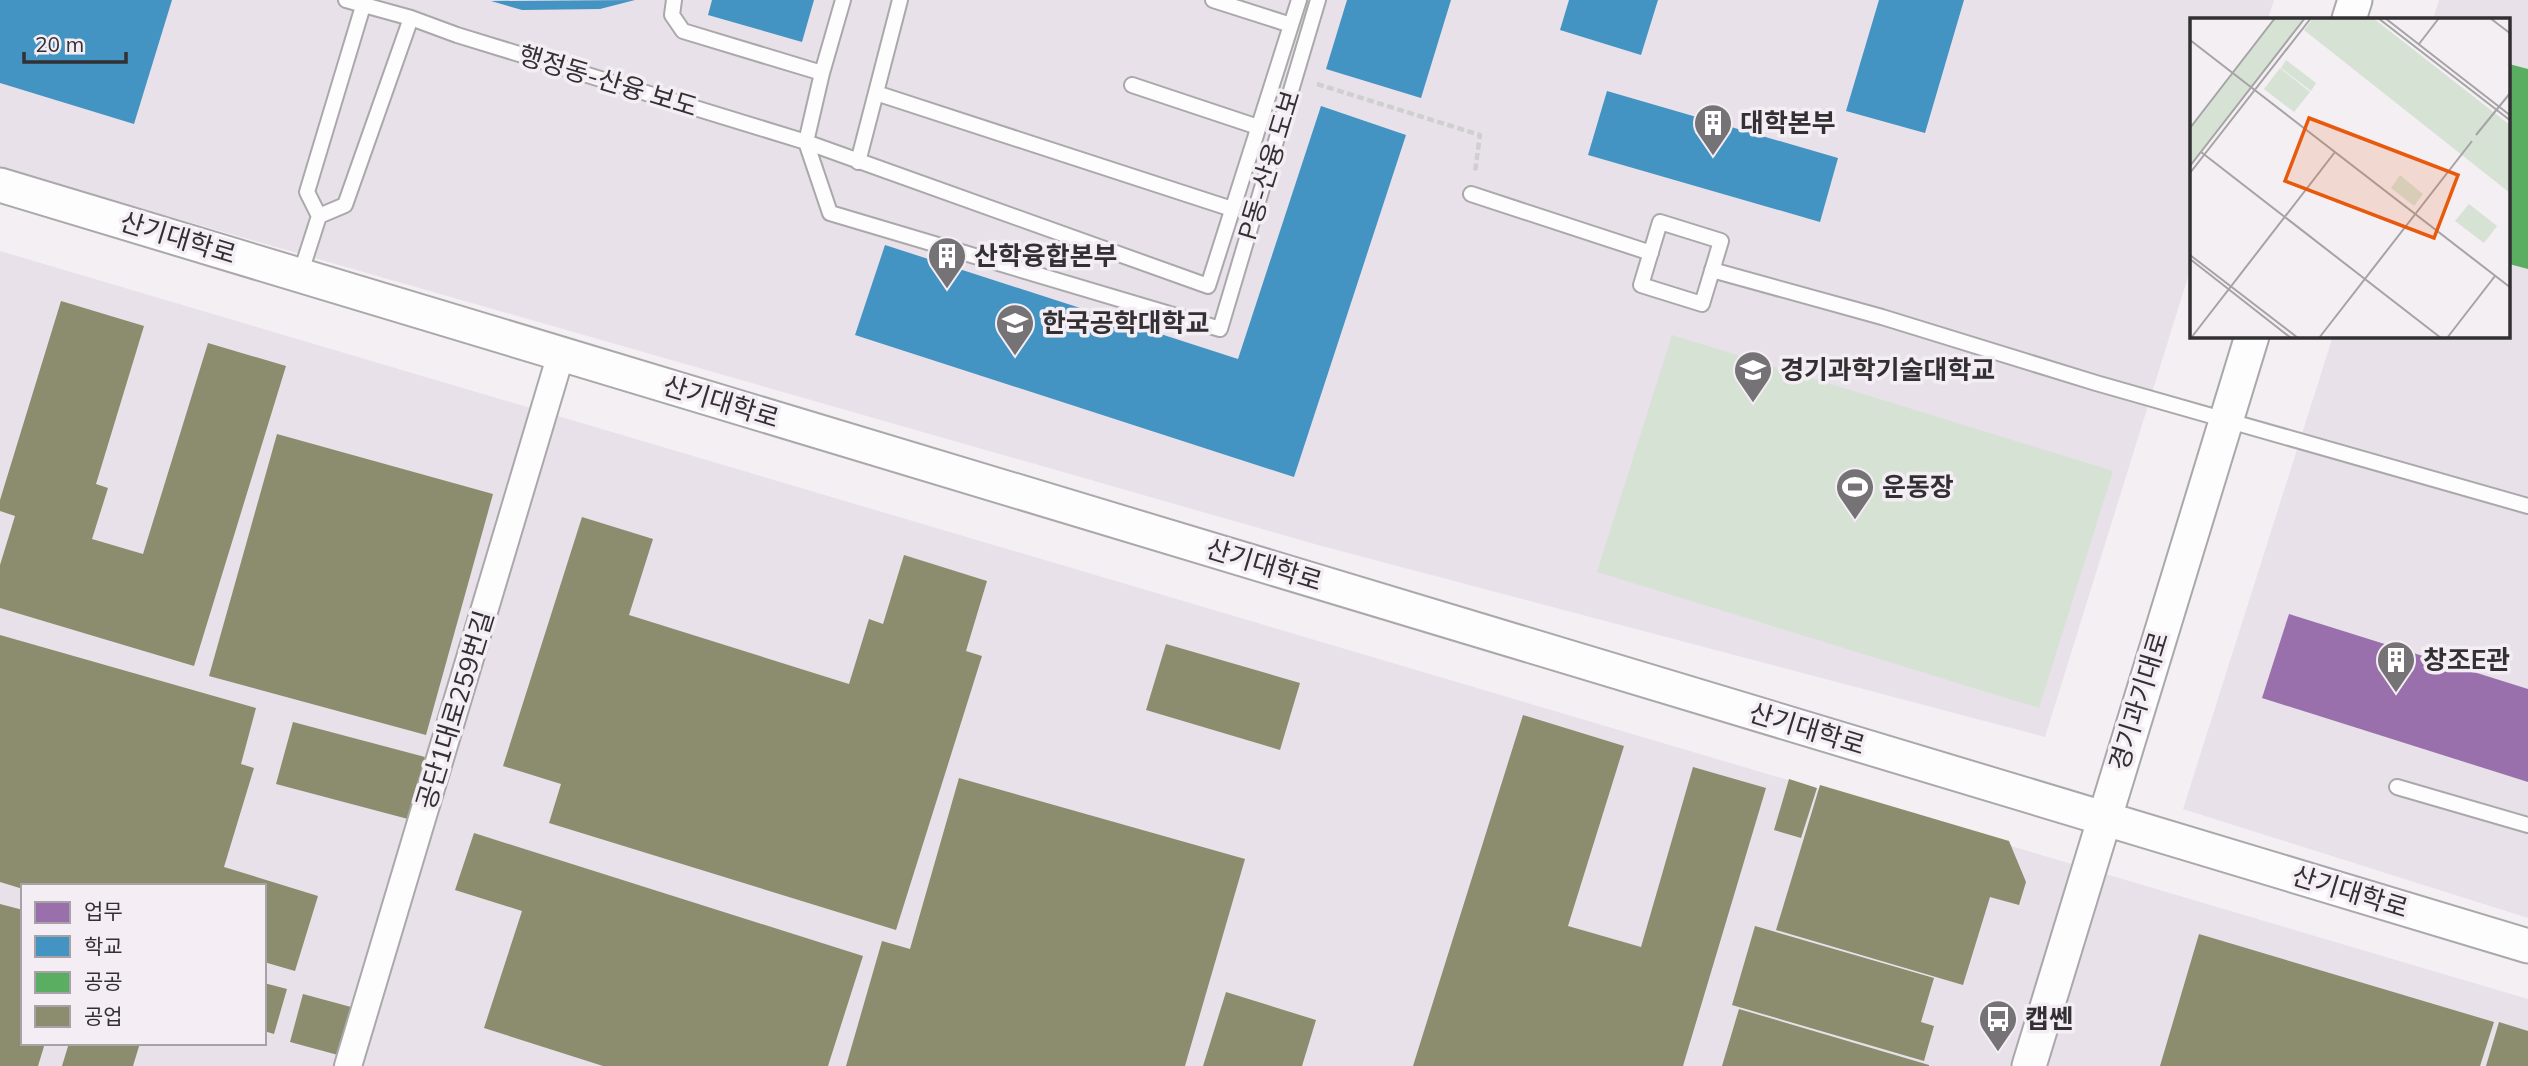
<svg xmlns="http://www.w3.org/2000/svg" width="2528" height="1066" font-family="Mulish,'Noto Sans KR',sans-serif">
<rect width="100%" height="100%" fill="#f3eff3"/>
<!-- built -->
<path fill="#e8e1e9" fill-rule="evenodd" d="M 0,0 L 2274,0 L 2268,19 L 2192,19 L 2192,264 L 2045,737 L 1318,545 L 0,168 Z
M 2439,0 L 2528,0 L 2528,918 L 2183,809 L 2333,336 L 2509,336 L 2509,19 L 2433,19 Z
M 0,251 L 2528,999 L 2528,1066 L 0,1066 ZM 23,886 L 264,886 L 264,1043 L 23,1043 Z"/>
<!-- green -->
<path fill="#d5e2d4" d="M 1672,335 L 2113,471 L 2039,708 L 1597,572 Z"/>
<!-- offices -->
<path fill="#9970ab" d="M 2289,614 L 2528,689 L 2528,782 L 2262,698 Z"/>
<!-- schools -->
<path fill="#4393c3" d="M 0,0 L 172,0 L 134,124 L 0,83 Z
M 635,0 L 600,9 L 522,10 L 491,1 Z
M 712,0 L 814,0 L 802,42 L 708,15 Z
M 1347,0 L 1451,0 L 1421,98 L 1326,69 Z
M 1569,0 L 1658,0 L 1641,55 L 1560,30 Z
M 1879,0 L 1964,0 L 1925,133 L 1846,111 Z
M 1607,91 L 1838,158 L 1820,222 L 1588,155 Z
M 1321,106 L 1406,135 L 1294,477 L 855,335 L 885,245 L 1238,359 Z"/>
<!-- public -->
<path fill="#5aae61" d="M 2509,64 L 2528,69 L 2528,269 L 2509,264 Z"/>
<!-- industry -->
<path fill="#8c8c6e" d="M 61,301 L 144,326 L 96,484 L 108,488 L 92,539 L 143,554 L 208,343 L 286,366 L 194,666 L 0,608 L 0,565 L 15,516 L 0,511 L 0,500 Z
M 277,434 L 493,494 L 426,735 L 209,676 Z
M 582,517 L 653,539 L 629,615 L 849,684 L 869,619 L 883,624 L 904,555 L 987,581 L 966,651 L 982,656 L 896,930 L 549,823 L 561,784 L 503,766 Z
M 0,635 L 256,708 L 241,764 L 254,768 L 224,867 L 318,896 L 295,971 L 264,962 L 264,886 L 23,886 L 23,889 L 0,882 Z
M 1166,644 L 1300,683 L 1280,750 L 1146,710 Z
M 1523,715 L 1624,746 L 1568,926 L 1641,947 L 1693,767 L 1766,788 L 1683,1066 L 1413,1066 Z
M 293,722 L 425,757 L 408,819 L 276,784 Z
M 959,778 L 1245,859 L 1185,1066 L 846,1066 L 882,941 L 910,949 Z
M 1789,779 L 1817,788 L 1801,838 L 1774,830 Z
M 1820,785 L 2009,841 L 2026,882 L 2019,905 L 1990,897 L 1963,985 L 1776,930 Z
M 474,833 L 863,956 L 828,1066 L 603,1066 L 484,1028 L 522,911 L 455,890 Z
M 0,904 L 23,910 L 23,1043 L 45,1043 L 38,1066 L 0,1066 Z
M 1755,926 L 1934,978 L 1921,1022 L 1934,1026 L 1924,1061 L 1732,1005 Z
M 2199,934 L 2494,1022 L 2480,1066 L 2160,1066 Z
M 264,983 L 287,989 L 274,1034 L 264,1031 Z
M 1226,992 L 1316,1020 L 1302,1066 L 1203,1066 Z
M 303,994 L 351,1007 L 338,1055 L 290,1042 Z
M 1739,1009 L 1929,1065 L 1929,1066 L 1722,1066 Z
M 2499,1022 L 2528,1031 L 2528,1066 L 2486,1066 Z
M 69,1043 L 140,1043 L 133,1066 L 62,1066 Z"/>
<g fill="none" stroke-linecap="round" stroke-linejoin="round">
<defs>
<path id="service" d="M 346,0 L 411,18 L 457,35 L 806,142 L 1208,286 L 1299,0
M 674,0 L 672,15 L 683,31 L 822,73
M 843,0 L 822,73 L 806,142 L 830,213 L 1220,329 L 1318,0
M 1213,0 L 1291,25
M 1132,85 L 1258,127
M 876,93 L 1232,209
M 858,162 L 900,0
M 1471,194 L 1651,253
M 319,216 L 345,205 L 411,18
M 1660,222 L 1721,241 L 1702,304 L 1641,285 Z
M 1712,270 L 1882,317 L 2096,383 L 2528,506
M 300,275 L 319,216 L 307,192 L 363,6
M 2397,787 L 2528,825"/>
<path id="minor" d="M 348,1066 L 561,354"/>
<path id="tertiary" d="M 2349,19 L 2355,0
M 0,185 L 2528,946
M 2029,1066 L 2252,336"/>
</defs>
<!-- service casing -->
<use href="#service" stroke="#aaa8aa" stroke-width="18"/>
<!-- minor casing -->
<use href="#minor" stroke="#aaa8aa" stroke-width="30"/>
<!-- tertiary casing -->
<use href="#tertiary" stroke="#aaa8aa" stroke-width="37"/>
<!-- path -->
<path stroke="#d0cfd0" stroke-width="4.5" stroke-dasharray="7 3.5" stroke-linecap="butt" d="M 1317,84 L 1480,135 L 1475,172"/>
<!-- service -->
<use href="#service" stroke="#fdfdfd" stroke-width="14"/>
<!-- minor -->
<use href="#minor" stroke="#fdfdfd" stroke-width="26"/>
<!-- tertiary -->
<use href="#tertiary" stroke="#fdfdfd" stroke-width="33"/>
</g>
<!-- icons -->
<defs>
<symbol id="building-pin" viewBox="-11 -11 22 30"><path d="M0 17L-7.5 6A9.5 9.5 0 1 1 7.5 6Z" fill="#767376" stroke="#f4eef4"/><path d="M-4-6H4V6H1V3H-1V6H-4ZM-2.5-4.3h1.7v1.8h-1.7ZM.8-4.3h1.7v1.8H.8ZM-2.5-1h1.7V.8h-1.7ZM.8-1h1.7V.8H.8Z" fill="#fff"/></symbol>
<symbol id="university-pin" viewBox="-11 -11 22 30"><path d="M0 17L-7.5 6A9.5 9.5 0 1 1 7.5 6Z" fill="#767376" stroke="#f4eef4"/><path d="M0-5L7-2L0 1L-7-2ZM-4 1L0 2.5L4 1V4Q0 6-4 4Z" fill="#fff"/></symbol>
<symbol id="stadium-pin" viewBox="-11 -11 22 30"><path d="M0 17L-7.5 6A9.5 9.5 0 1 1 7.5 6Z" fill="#767376" stroke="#f4eef4"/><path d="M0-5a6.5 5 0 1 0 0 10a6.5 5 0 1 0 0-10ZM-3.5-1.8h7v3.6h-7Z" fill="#fff"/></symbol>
<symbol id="bus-pin" viewBox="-11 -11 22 30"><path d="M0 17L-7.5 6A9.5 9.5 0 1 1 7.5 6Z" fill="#767376" stroke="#f4eef4"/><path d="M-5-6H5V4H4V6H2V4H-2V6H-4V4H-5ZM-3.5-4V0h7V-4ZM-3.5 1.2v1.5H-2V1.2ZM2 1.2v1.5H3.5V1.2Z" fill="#fff"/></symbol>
</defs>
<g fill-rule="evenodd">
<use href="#building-pin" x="1691" y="101" width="44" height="60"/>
<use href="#building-pin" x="925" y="234" width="44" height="60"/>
<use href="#university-pin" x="993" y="301" width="44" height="60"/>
<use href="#university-pin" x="1731" y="348" width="44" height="60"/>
<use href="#stadium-pin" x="1833" y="465" width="44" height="60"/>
<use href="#building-pin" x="2374" y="638" width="44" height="60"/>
<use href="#bus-pin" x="1976" y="997" width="44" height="60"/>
</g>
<g text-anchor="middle" stroke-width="7" stroke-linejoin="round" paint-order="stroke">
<!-- street labels -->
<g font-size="26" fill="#323033" stroke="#f4eef4">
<text transform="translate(608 81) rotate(17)" y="9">행정동-산융 보도</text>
<text transform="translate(1269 165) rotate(-73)" y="9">P동-산융 도보</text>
<text transform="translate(178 238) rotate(17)" y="9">산기대학로</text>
<text transform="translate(721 402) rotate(17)" y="9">산기대학로</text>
<text transform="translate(1264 565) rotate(17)" y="9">산기대학로</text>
<text transform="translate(2139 701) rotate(-73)" y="9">경기과기대로</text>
<text transform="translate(455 710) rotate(-73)" y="9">공단1대로259번길</text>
<text transform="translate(1807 729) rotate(17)" y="9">산기대학로</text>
<text transform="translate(2350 892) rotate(17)" y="9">산기대학로</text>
</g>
<!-- poi labels -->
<g font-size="26" font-weight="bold" fill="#323033" stroke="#f4eef4" text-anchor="start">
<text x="1740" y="132">대학본부</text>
<text x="974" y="265">산학융합본부</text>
<text x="1042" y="332">한국공학대학교</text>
<text x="1780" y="379">경기과학기술대학교</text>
<text x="1882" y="496">운동장</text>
<text x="2423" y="669">창조E관</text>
<text x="2025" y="1028">캡쎈</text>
</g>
</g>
<!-- overview -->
<g transform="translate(2190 18)">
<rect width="320" height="320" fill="#f3eff3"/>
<path d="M 85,0 L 115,0 L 0,148 L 0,110 ZM 123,0 L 183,0 L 320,107 L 320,175 L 114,12 ZM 96,42 L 126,65 L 121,73 L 91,50 ZM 90,50 L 120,74 L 104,94 L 74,71 ZM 210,157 L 233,176 L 224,188 L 201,170 ZM 279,186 L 307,208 L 294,225 L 265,203 Z" fill="#d5e2d4"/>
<path fill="none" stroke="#a6a3a6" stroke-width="2" d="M 188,0 L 321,103M 195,0 L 321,98M 300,0 L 321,16M 0,22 L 321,270M 229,26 L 249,0M 0,110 L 85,0M 286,117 L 321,74M 11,134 L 251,320M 0,148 L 115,0M 0,155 L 121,0M 0,237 L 108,320M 0,241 L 101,320M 1,320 L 145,134M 129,320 L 282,123M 257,320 L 305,258"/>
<path fill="#e8590c" fill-opacity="0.15" stroke="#e8590c" stroke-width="3.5" d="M 119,100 L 268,157 L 244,220 L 95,163 Z"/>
<rect width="320" height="320" fill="none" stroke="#323033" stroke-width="3.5"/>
</g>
<!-- legend -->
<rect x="21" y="884" width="245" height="161" fill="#f4eef4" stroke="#a6a2a7" stroke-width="2"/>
<rect x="35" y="902" width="35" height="21" fill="#9970ab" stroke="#a6a2a7" stroke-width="2"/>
<text x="84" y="919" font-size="21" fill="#323033">업무</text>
<rect x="35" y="936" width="35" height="21" fill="#4393c3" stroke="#a6a2a7" stroke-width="2"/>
<text x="84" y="954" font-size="21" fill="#323033">학교</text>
<rect x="35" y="972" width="35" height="21" fill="#5aae61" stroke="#a6a2a7" stroke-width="2"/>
<text x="84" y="989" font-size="21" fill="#323033">공공</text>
<rect x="35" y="1006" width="35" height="21" fill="#8c8c6e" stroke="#a6a2a7" stroke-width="2"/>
<text x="84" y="1024" font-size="21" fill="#323033">공업</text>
<!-- scale -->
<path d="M24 52v10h102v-10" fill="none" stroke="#323033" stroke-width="3.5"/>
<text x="35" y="52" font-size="21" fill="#323033" stroke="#f4eef4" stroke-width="5" paint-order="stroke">20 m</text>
</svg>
